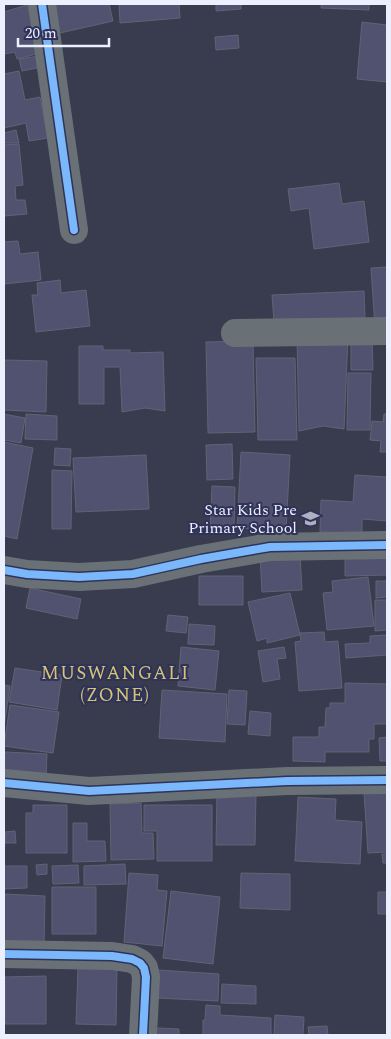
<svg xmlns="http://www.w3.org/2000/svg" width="391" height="1039" font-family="Spectral,serif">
<rect width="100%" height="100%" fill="#393b4f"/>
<!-- building -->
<path fill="#51526f" stroke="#616374" d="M 53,4 L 109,4 L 113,21 L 60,33 Z
M 119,4 L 179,4 L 180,18 L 120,23 Z
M 216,4 L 241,4 L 241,9 L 216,11 Z
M 321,4 L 369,4 L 369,10 L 321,8 Z
M 27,5 L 40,53 L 17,59 L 15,52 L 4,54 L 4,12 Z
M 362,22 L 387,25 L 387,82 L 357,79 Z
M 238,35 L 239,48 L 216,50 L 215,37 Z
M 40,56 L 42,67 L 22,71 L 19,59 Z
M 19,71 L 25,100 L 40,97 L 48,138 L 29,141 L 26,123 L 4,128 L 4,74 Z
M 16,130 L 19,143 L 4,143 L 4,133 Z
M 19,144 L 23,185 L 15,186 L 16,200 L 25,200 L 27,214 L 4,216 L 4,145 Z
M 339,183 L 342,204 L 364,201 L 369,242 L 314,249 L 309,208 L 291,211 L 288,189 Z
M 18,241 L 20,254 L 38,252 L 41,280 L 4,284 L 4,242 Z
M 387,267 L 387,326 L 375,327 L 371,268 Z
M 60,280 L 61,293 L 86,290 L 90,326 L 36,332 L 32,295 L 38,295 L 37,283 Z
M 364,291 L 365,318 L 274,322 L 272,295 Z
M 297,336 L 348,337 L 344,429 L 323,426 L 299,431 Z
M 351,336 L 372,336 L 373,370 L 351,370 Z
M 253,341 L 255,432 L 208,433 L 206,342 Z
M 79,346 L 103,346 L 103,350 L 130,350 L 130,353 L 163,352 L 165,411 L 145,408 L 122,412 L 120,367 L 104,367 L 104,404 L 79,404 Z
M 256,358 L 295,358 L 297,440 L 258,440 Z
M 4,360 L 47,361 L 46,412 L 4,410 Z
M 348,373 L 371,373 L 370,430 L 347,430 Z
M 4,414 L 25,418 L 21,443 L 4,440 Z
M 26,414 L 57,416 L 57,440 L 25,439 Z
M 384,414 L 387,414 L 387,452 L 380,452 L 381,441 L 370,440 L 372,421 L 383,422 Z
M 4,442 L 33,448 L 17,539 L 4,536 Z
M 232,444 L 233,479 L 207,480 L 206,445 Z
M 55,448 L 71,449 L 70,466 L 54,465 Z
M 241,452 L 290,455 L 286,531 L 237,528 Z
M 146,455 L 149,509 L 76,512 L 73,458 Z
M 52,470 L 72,471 L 71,529 L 52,529 Z
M 355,475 L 387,477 L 387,521 L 362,519 L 362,533 L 320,532 L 321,500 L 353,502 Z
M 212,486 L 235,487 L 234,532 L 210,531 Z
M 300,554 L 302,590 L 262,592 L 260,556 Z
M 345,558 L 387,558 L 387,575 L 345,576 Z
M 199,576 L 243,576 L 243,605 L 199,605 Z
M 368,577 L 374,626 L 327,630 L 323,593 L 333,592 L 332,581 Z
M 376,581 L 387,581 L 387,597 L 376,598 Z
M 30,588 L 81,599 L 77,619 L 26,608 Z
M 290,593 L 300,635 L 267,643 L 267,638 L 257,641 L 248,602 Z
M 375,600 L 387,600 L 387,630 L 375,631 Z
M 168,615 L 188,617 L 186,633 L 166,631 Z
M 189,624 L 215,626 L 214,645 L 188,644 Z
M 324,632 L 325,642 L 338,641 L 342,688 L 299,691 L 295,642 L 301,641 L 300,633 Z
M 387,635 L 387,655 L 346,658 L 345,644 L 370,643 L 370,636 Z
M 181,647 L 219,651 L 215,690 L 178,686 Z
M 284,647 L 286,658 L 277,659 L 280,679 L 263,682 L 258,651 Z
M 15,668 L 62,675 L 57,710 L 9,702 Z
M 345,683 L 387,684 L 387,724 L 374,724 L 374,739 L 369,739 L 369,752 L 325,752 L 325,762 L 293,761 L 293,737 L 319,737 L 319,727 L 325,727 L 326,708 L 330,708 L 330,703 L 345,703 Z
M 4,685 L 10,686 L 4,727 Z
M 162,690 L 227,694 L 225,742 L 159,738 Z
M 229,690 L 247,691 L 245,725 L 227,724 Z
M 10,705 L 59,712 L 53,753 L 4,746 Z
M 250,711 L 271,713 L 270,736 L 248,734 Z
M 387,737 L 387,761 L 380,761 L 379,738 Z
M 5,752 L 47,754 L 46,777 L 4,776 Z
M 387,792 L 387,852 L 368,853 L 364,793 Z
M 217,793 L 256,793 L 255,845 L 216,845 Z
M 298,797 L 336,799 L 335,820 L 362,822 L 360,864 L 295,861 Z
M 141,803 L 142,833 L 153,833 L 154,859 L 111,860 L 110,804 Z
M 33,805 L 67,805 L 67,853 L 26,853 L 26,813 L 33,813 Z
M 144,805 L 212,805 L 212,861 L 157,861 L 157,831 L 144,831 Z
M 73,823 L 87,823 L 87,841 L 105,841 L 106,861 L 73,862 Z
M 15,831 L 16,843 L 5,843 L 5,832 Z
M 382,854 L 387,854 L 387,863 L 383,863 Z
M 47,864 L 47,874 L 37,875 L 36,865 Z
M 125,864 L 126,884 L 84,885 L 84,866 Z
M 78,865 L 79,883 L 53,884 L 52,866 Z
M 4,866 L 27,866 L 27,888 L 4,889 Z
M 129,873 L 158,875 L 157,890 L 167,891 L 162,946 L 124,942 Z
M 241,873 L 290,874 L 290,910 L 240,908 Z
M 52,887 L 96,887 L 96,934 L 52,934 Z
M 171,891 L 220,897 L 213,964 L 163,958 Z
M 378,892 L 387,892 L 387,914 L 378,914 Z
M 4,894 L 45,896 L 44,946 L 4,945 Z
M 78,967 L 117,968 L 116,1025 L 76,1024 Z
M 158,970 L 219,974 L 218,1001 L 157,998 Z
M 46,976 L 46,1024 L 5,1024 L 5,977 Z
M 222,984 L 256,986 L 256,1004 L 221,1003 Z
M 206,1005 L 220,1006 L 220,1015 L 271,1018 L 271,1035 L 203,1035 L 203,1020 L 205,1020 Z
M 275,1015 L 304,1017 L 303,1035 L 274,1035 Z
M 327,1026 L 328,1035 L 309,1035 L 308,1027 Z
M 158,1028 L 179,1029 L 179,1035 L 158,1035 Z"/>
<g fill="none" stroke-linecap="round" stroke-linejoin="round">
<!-- street -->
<path stroke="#697176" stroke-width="28" d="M 42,4 L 74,230
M 235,333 L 387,331
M 4,570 L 27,574 L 79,577 L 133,574 L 201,559 L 270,547 L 387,545
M 4,783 L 89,791 L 287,781 L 387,780
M 4,954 L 112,956 L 132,959 L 140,963 L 144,968 L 146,977 L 143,1035"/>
<defs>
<path id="cycleway" d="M 42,4 L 74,230
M 4,570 L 27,574 L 79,577 L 133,574 L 201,559 L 270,547 L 387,545
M 4,783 L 89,791 L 287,781 L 387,780
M 4,954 L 112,956 L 132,959 L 140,963 L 144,968 L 146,977 L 143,1035"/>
</defs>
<!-- cycleway casing -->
<use href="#cycleway" stroke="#2f3359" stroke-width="11"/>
<!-- cycleway -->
<use href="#cycleway" stroke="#7ab7fb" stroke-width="8"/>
</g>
<!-- icons -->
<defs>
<symbol id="school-bare" viewBox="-9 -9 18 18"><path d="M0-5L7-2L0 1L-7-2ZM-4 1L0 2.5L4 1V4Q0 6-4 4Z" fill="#adb0c0" stroke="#2f3359" stroke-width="2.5" paint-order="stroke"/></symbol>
</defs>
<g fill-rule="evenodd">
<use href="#school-bare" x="298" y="506" width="25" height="25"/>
</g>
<g text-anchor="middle" stroke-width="4" stroke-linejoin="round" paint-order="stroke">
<!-- poi labels -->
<g font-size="16" fill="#eceffd" stroke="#2f3359" text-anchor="end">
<text x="297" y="515">Star Kids Pre<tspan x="297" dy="18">Primary School</tspan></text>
</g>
<!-- quarter labels -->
<g font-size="19" letter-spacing="1" fill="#d5c477" stroke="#2f3359">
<text x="115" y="679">MUSWANGALI<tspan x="115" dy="22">(ZONE)</tspan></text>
</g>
</g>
<!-- border -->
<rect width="391" height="1039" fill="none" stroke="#eceffd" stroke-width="10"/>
<!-- scale -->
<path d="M18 38v8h91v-8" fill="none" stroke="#eceffd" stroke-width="2.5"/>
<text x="25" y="38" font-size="15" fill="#eceffd" stroke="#2f3359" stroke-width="4" paint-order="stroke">20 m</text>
</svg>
